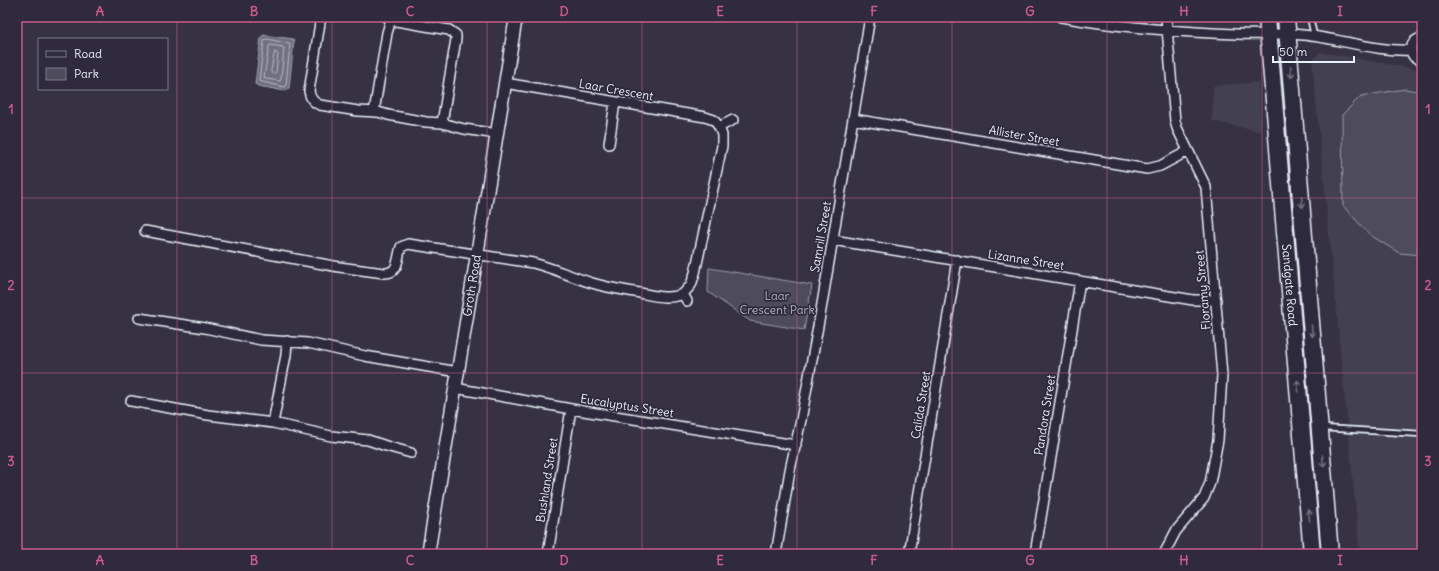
<svg xmlns="http://www.w3.org/2000/svg" width="1439" height="571" font-family="Delius,sans-serif">
<rect width="100%" height="100%" fill="#363244"/>
<filter id="ink" filterUnits="userSpaceOnUse"><feTurbulence type="fractalNoise" baseFrequency=".025" numOctaves="2"/><feDisplacementMap in="SourceGraphic" scale="8" xChannelSelector="R" yChannelSelector="G"/><feConvolveMatrix kernelMatrix="1 2 1 2 8 2 1 2 1" color-interpolation-filters="sRGB"/></filter>
<g filter="url(#ink)">
<!-- built -->
<path fill="#433f51" d="M 1320,52 L 1422,70 L 1422,554 L 1360,554 L 1312,61 Z
M 1258,82 L 1261,132 L 1212,121 L 1213,86 Z"/>
<!-- green -->
<path fill="#4d4b5c" stroke="#9a9eaa" d="M 1405,89 L 1422,92 L 1422,255 L 1399,253 L 1370,235 L 1343,206 L 1342,115 L 1361,96 Z
M 709,268 L 812,285 L 804,330 L 750,321 L 708,292 Z"/>
<!-- water -->
<path fill="#70717f" stroke="#a0a4af" d="M 264,35 L 293,39 L 294,41 L 289,88 L 285,91 L 258,86 L 255,84 L 261,37 Z"/>
<g fill="none" stroke-linecap="round" stroke-linejoin="round">
<!-- shore -->
<path stroke="#b8bec8" stroke-width="1" d="M 267,39 L 290,44 L 286,85 L 284,87 L 259,81 L 264,41 Z
M 271,45 L 283,47 L 284,48 L 281,79 L 280,81 L 266,79 L 264,77 L 269,46 Z
M 275,52 L 278,54 L 276,72 L 274,74 L 271,72 Z"/>
<defs>
<path id="lane" d="M 1310,17 L 1314,36
M 1322,428 L 1422,434"/>
<path id="street" d="M 321,17 L 309,91 C 310,98 314,103 320,105 L 358,111 L 378,112 L 388,115 L 426,122 L 442,123 L 464,129 L 497,134
M 387,17 L 396,21 L 449,30 L 456,35 L 456,39 L 442,123
M 1061,17 C 1118,27 1178,32 1236,34 C 1258,35 1280,33 1303,35 C 1338,38 1376,52 1411,50
M 1422,38 C 1412,40 1408,49 1414,57 L 1422,61
M 505,83 L 705,117 L 714,120 L 719,127
M 374,112 L 387,33 L 391,19
M 853,119 L 1147,169 L 1160,166 L 1188,151
M 609,144 L 615,102
M 145,231 L 339,267 L 384,273 C 399,274 397,259 401,247 L 408,244 L 533,263 C 553,268 572,277 592,283 C 608,288 624,290 640,293 C 655,296 669,300 683,294 L 687,301
M 833,240 L 1193,300 L 1216,300
M 683,294 L 691,285 L 695,273 L 722,146 L 722,135 L 719,127 L 733,120
M 139,318 L 205,328 L 261,340 L 308,343 L 365,356 L 458,372
M 455,388 L 571,409 L 796,445
M 131,401 L 208,415 L 273,423 L 331,436 L 368,440 L 386,446 L 411,453
M 273,423 L 286,355 L 287,341
M 548,554 L 571,409
M 776,554 L 790,470 L 801,420 L 821,310 L 870,17
M 909,554 L 957,260
M 1035,554 L 1080,281
M 1164,554 L 1176,531 L 1204,498 L 1210,483 L 1218,440 L 1222,375 L 1206,187 L 1177,128 L 1175,121 L 1166,17"/>
<g id="secondary">
<path id="s1" d="M 428,554 L 516,17"/>
</g>
<g id="highway">
<path id="s2" d="M 1267,17 L 1312,554"/>
<path d="M 1286,17 L 1330,554"/>
</g>
</defs>
<!-- lane casing -->
<use href="#lane" stroke="#e8f1f8" stroke-width="8"/>
<!-- street casing -->
<use href="#street" stroke="#e8f1f8" stroke-width="12"/>
<!-- secondary casing -->
<use href="#secondary" stroke="#e8f1f8" stroke-width="15"/>
<!-- highway casing -->
<use href="#highway" stroke="#e8f1f8" stroke-width="19"/>
<!-- lane -->
<use href="#lane" stroke="#2f2a3d" stroke-width="4.5"/>
<!-- street -->
<use href="#street" stroke="#2f2a3d" stroke-width="9"/>
<!-- secondary -->
<use href="#secondary" stroke="#2f2a3d" stroke-width="12"/>
<!-- highway -->
<use href="#highway" stroke="#2f2a3d" stroke-width="16"/>
</g>
<!-- one-way arrows -->
<defs><path id="oneway-shaft" d="M-6 0H5M1.5-3L5.5 0L1.5 3" fill="none" stroke-width="1.6" stroke-linecap="round" stroke-linejoin="round"/></defs>
<g stroke="#70707e">
<use href="#oneway-shaft" transform="translate(1291 72) rotate(85)"/>
<use href="#oneway-shaft" transform="translate(1302 202) rotate(85)"/>
<use href="#oneway-shaft" transform="translate(1312 331) rotate(85)"/>
<use href="#oneway-shaft" transform="translate(1298 386) rotate(-95)"/>
<use href="#oneway-shaft" transform="translate(1323 461) rotate(85)"/>
<use href="#oneway-shaft" transform="translate(1309 515) rotate(-95)"/>
</g>
</g>
<!-- grid -->
<path fill="none" stroke="#cd598a" stroke-width="1" stroke-opacity="0.55" d="M 177,17 L 177,554M 332,17 L 332,554M 487,17 L 487,554M 642,17 L 642,554M 797,17 L 797,554M 952,17 L 952,554M 1107,17 L 1107,554M 1262,17 L 1262,554M 17,198 L 1422,198M 17,373 L 1422,373"/>
<g text-anchor="middle" stroke-width="3.5" stroke-linejoin="round" paint-order="stroke">
<!-- street labels -->
<g font-size="12" fill="#e8f1f8" stroke="#2f2a3d">
<text transform="translate(616 90) rotate(10)" y="4">Laar Crescent</text>
<text transform="translate(1024 136) rotate(10)" y="4">Allister Street</text>
<text transform="translate(821 237) rotate(-80)" y="4">Samrill Street</text>
<text transform="translate(1026 260) rotate(9)" y="4">Lizanne Street</text>
<text dy="4" stroke="none"><textPath href="#s2" startOffset="269">Sandgate Road</textPath></text>
<text dy="4" stroke="none"><textPath href="#s1" startOffset="272">Groth Road</textPath></text>
<text transform="translate(1203 290) rotate(-95)" y="4">Floramy Street</text>
<text transform="translate(921 405) rotate(-81)" y="4">Calida Street</text>
<text transform="translate(627 406) rotate(9)" y="4">Eucalyptus Street</text>
<text transform="translate(1045 415) rotate(-81)" y="4">Pandora Street</text>
<text transform="translate(547 480) rotate(-81)" y="4">Bushland Street</text>
</g>
<!-- park labels -->
<g font-size="12" fill="#b2b7c1" stroke="#2f2a3d">
<text x="777" y="300">Laar<tspan x="777" dy="14">Crescent Park</tspan></text>
</g>
</g>
<!-- margin -->
<rect width="1439" height="571" fill="none" stroke="#2f2a3d" stroke-width="44"/>
<!-- legend -->
<rect x="38" y="38" width="130" height="52" fill="#2f2a3d" stroke="#797a88"/>
<rect x="46" y="51" width="20" height="6" fill="#2f2a3d" stroke="#797a88"/>
<text x="74" y="58" font-size="12" fill="#e8f1f8">Road</text>
<rect x="46" y="68" width="20" height="12" fill="#4d4b5c" stroke="#797a88"/>
<text x="74" y="78" font-size="12" fill="#e8f1f8">Park</text>
<!-- scale -->
<path d="M1273 56v6h81v-6" fill="none" stroke="#e8f1f8" stroke-width="2"/>
<text x="1279" y="56" font-size="12" fill="#e8f1f8" stroke="#2f2a3d" stroke-width="3" paint-order="stroke">50 m</text>
<rect x="22" y="22" width="1395" height="527" fill="none" stroke="#cd598a" stroke-width="1.5"/>
<g font-size="13" text-anchor="middle" font-weight="bold" fill="#cd598a">
<text x="100" y="16">A</text>
<text x="254" y="16">B</text>
<text x="410" y="16">C</text>
<text x="564" y="16">D</text>
<text x="720" y="16">E</text>
<text x="874" y="16">F</text>
<text x="1030" y="16">G</text>
<text x="1184" y="16">H</text>
<text x="1340" y="16">I</text>
<text x="11" y="114">1</text>
<text x="1428" y="114">1</text>
<text x="11" y="290">2</text>
<text x="1428" y="290">2</text>
<text x="11" y="466">3</text>
<text x="1428" y="466">3</text>
<text x="100" y="565">A</text>
<text x="254" y="565">B</text>
<text x="410" y="565">C</text>
<text x="564" y="565">D</text>
<text x="720" y="565">E</text>
<text x="874" y="565">F</text>
<text x="1030" y="565">G</text>
<text x="1184" y="565">H</text>
<text x="1340" y="565">I</text>
</g>
</svg>
